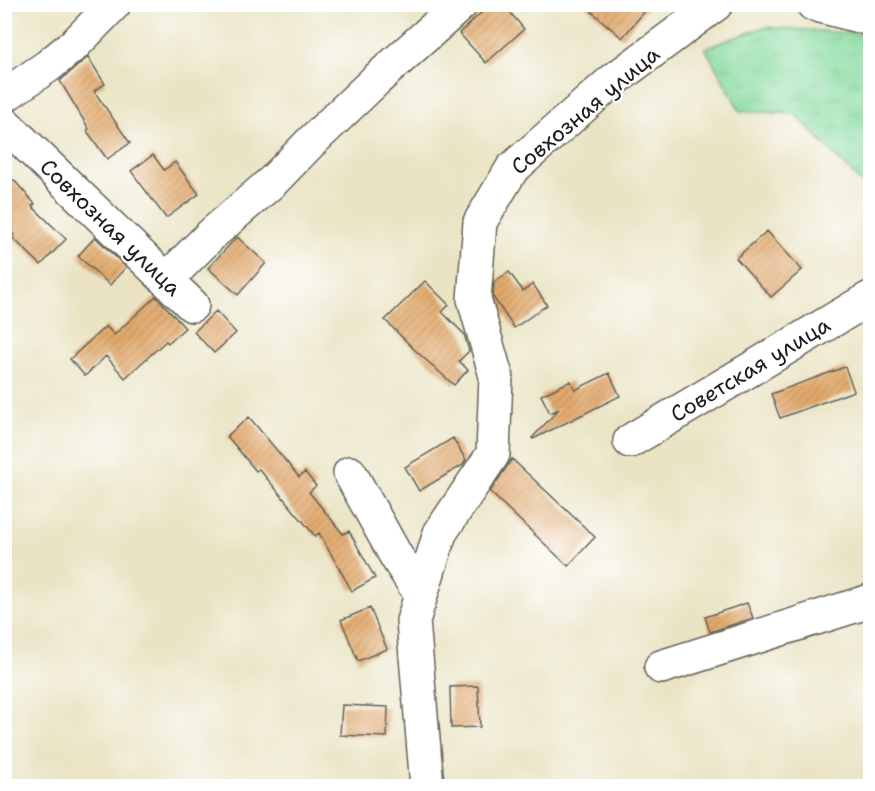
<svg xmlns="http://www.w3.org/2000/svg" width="875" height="791" font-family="'Shantell Sans',sans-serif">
<defs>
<pattern id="park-tufts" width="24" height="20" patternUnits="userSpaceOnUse" patternTransform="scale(1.5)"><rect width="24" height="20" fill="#85da9e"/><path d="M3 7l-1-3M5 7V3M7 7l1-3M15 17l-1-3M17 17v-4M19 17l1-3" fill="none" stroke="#72ba88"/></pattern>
<pattern id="building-hatch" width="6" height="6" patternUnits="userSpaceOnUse" patternTransform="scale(1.5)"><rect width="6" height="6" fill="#e2a96c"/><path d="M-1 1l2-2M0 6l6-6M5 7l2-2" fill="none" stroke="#c1915d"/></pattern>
</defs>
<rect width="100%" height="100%" fill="#fff"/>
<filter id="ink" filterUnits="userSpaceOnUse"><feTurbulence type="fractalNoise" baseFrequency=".0167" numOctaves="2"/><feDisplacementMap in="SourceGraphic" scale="12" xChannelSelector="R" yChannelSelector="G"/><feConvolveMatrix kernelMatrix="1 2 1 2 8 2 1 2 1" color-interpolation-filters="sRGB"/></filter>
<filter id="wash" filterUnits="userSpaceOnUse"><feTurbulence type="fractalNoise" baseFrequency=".008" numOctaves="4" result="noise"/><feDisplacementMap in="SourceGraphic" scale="24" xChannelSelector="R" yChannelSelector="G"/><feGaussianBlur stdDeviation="1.35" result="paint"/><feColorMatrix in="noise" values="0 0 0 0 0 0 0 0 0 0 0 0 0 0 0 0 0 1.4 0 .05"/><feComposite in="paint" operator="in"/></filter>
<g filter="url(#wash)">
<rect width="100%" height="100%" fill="#eae4c5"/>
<!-- park -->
<path fill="url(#park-tufts)" stroke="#507b5d" stroke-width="1.5" d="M 765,27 L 860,34 L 870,45 L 870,192 L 795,114 L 740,111 L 705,48 Z"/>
<g id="blocks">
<!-- building -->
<path fill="url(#building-hatch)" d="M 491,4 L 503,4 L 524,29 L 486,63 L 459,33 Z
M 583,4 L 651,4 L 622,38 Z
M 88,57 L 105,84 L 94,91 L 130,143 L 107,159 L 87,131 L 89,129 L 60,81 Z
M 153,155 L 164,170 L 175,162 L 199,194 L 166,218 L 131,171 Z
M 14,180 L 35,204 L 32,206 L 66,239 L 41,265 L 12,237 L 14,235 L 4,224 L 4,188 Z
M 767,231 L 802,270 L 771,297 L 736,258 Z
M 95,237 L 126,267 L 110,285 L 78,256 Z
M 237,237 L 266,263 L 238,295 L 208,268 Z
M 509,272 L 523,291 L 533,284 L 547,305 L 514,328 L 493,297 L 494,282 Z
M 425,281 L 449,305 L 442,312 L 464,334 L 469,351 L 459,361 L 468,370 L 454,385 L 416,351 L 385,320 Z
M 156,296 L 185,328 L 168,343 L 166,341 L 125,378 L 106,356 L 85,376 L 70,359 L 106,326 L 114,335 Z
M 216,311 L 236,333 L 214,353 L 194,332 Z
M 845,367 L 854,391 L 780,418 L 771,394 Z
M 609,373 L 620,396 L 533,439 L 532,438 L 559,409 L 550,413 L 541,395 L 571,381 L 575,390 Z
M 249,417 L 299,477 L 305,472 L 316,486 L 309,492 L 343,534 L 349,531 L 375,578 L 352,591 L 319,533 L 315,536 L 259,469 L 256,471 L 227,436 Z
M 453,438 L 466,460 L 463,465 L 419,491 L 405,467 Z
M 512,459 L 595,537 L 568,566 L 490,492 Z
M 747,603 L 753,618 L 710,632 L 705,617 Z
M 370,608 L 387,649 L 358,661 L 341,620 Z
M 478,686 L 480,727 L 451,728 L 450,687 Z
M 342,705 L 388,707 L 387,737 L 340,735 Z"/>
</g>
</g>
<g filter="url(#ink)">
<use href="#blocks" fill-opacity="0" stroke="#646257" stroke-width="1.5"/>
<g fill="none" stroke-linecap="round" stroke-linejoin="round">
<defs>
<path id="minor" d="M 813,4 L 870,19
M 4,96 L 48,66 L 76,43 L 114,4
M 4,123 L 192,305
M 166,280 L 212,234 L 273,181 L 310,143 L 375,81 L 461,4
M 630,441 L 870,298
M 350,473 L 396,556 L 421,595
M 661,667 L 870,601
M 427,786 L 413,621 L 440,533 L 493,454 L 496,376 L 474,299 L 480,222 L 512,169 L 611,82 L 716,4"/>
</defs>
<!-- minor casing -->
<use href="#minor" stroke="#646257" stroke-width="36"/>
<!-- minor -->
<use href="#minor" stroke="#fff" stroke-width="33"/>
</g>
</g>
<g text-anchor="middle" stroke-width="4.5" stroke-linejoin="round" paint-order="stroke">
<!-- street labels -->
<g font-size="22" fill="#1c1c1c" stroke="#fff">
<text transform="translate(585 110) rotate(-40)" y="8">Совхозная улица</text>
<text transform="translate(111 227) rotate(44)" y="8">Совхозная улица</text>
<text transform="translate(750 369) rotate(-31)" y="8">Советская улица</text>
</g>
</g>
<!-- margin -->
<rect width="875" height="791" fill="none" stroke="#fff" stroke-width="24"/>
</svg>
